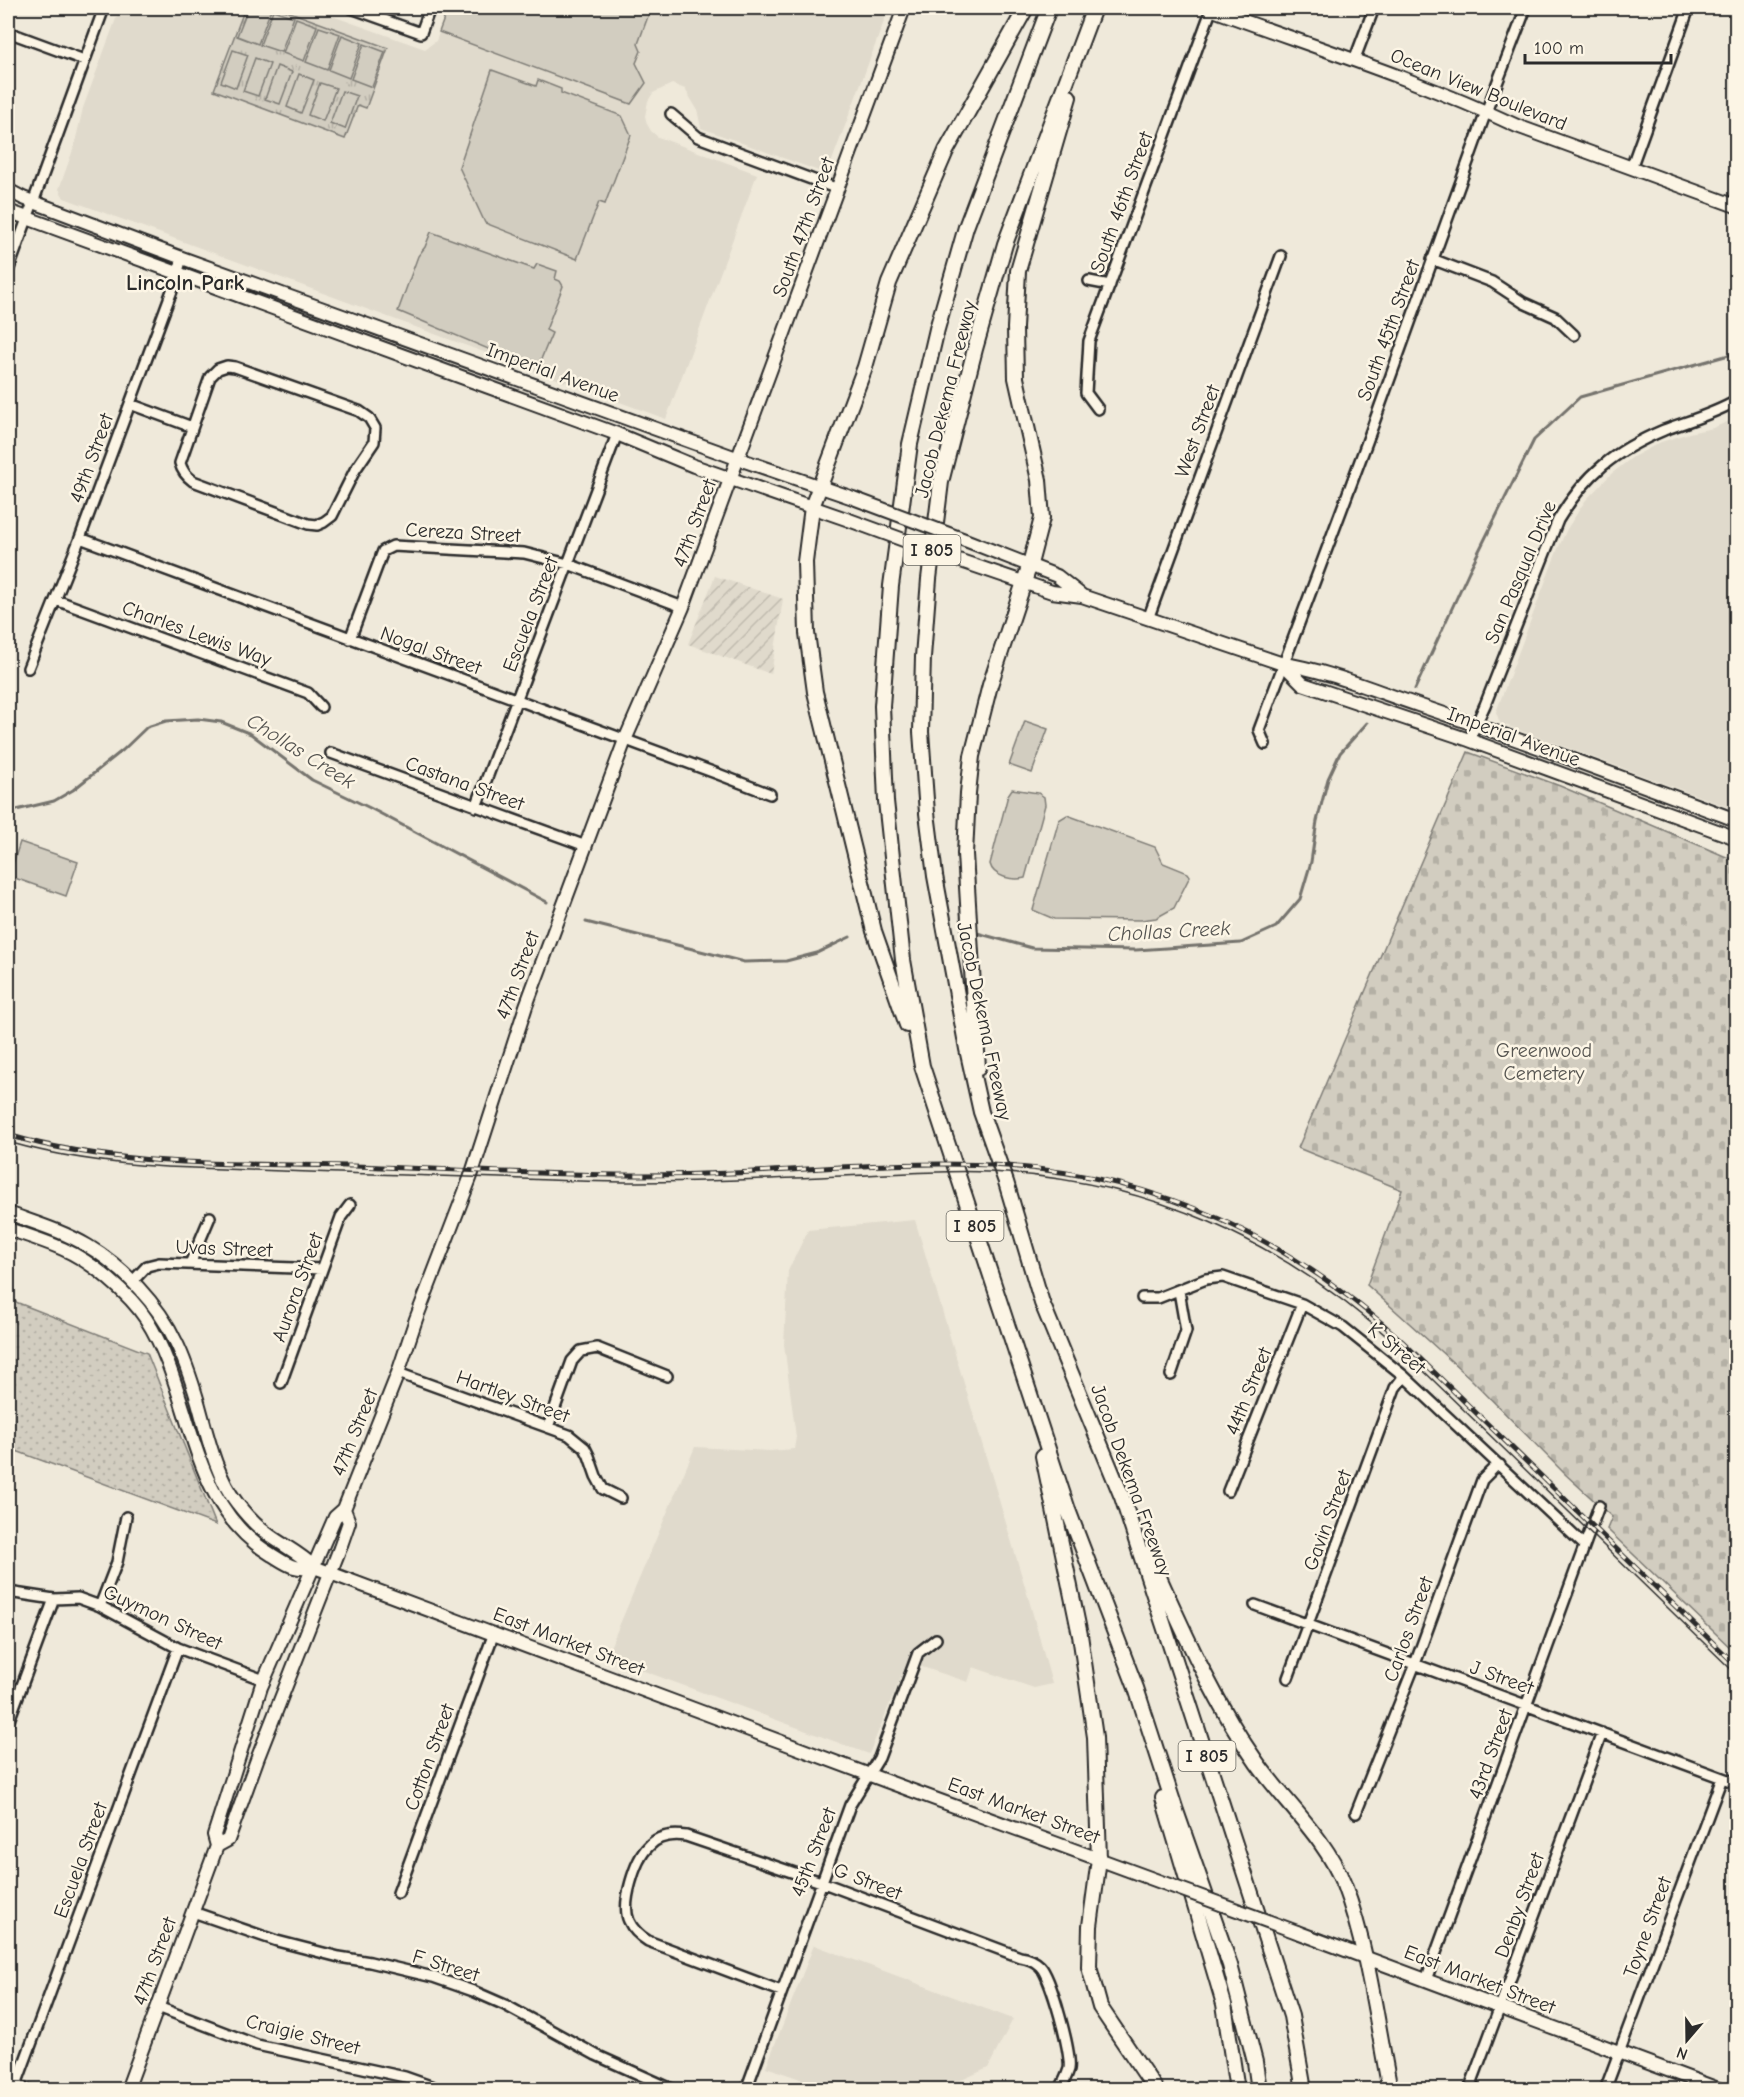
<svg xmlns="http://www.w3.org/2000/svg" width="1744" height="2097" font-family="'Comic Neue',sans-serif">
<defs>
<pattern id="industrial-furrows" width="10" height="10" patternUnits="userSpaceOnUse" patternTransform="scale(1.5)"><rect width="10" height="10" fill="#e0dacc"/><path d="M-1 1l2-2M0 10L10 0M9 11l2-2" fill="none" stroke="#c0bbaf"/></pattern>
<pattern id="grass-dots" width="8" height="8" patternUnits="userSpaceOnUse" patternTransform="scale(1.5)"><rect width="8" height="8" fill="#d2cdc0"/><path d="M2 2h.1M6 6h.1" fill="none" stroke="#b4b0a5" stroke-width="1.8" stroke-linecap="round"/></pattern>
<pattern id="cemetery-stones" width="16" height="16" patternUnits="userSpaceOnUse" patternTransform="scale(1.5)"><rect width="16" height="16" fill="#d2cdc0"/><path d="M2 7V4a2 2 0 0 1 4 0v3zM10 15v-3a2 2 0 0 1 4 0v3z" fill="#b4b0a5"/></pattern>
<pattern id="park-tufts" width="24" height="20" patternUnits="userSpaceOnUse" patternTransform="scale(1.5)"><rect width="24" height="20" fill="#d2cdc0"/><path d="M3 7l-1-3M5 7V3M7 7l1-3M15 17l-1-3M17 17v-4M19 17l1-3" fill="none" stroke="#b4b0a5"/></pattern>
</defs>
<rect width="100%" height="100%" fill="#efe9da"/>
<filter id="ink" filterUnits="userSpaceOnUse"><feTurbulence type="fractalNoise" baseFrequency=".0167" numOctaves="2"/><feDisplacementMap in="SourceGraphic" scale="12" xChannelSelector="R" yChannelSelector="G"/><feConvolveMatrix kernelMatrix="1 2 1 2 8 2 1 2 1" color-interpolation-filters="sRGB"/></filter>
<g filter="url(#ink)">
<!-- built -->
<path fill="#e0dacc" d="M 120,8 L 310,8 L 425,49 L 436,41 L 448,8 L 889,8 L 827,174 L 701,128 L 697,109 L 685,89 L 672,84 L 653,93 L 648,101 L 645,116 L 647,124 L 651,131 L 658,137 L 757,174 L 666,419 L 64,198 L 59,189 L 74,147 L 83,108 Z
M 1736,418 L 1736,810 L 1500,723 L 1496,712 L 1557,551 L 1567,529 L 1585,501 L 1611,474 L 1633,457 L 1661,442 L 1689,433 L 1713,428 Z
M 915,1220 L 1029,1600 L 1052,1684 L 1034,1688 L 973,1667 L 968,1682 L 907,1662 L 869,1754 L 606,1657 L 695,1447 L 770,1451 L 794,1449 L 796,1437 L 784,1344 L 788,1271 L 808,1230 Z
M 814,1945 L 1013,2019 L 988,2068 L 942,2089 L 832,2090 L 766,2067 Z"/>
<!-- industrial -->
<path fill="url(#industrial-furrows)" d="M 715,576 L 783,599 L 771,674 L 688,644 Z"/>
<!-- grass -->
<path fill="url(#grass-dots)" stroke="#7e7c76" stroke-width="1.5" d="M 8,1299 L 147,1353 L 216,1525 L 8,1448 Z"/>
<!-- cemetery -->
<path fill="url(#cemetery-stones)" stroke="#7e7c76" stroke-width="1.5" d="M 1468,752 L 1560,786 L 1736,861 L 1736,1653 L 1607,1529 L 1612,1517 L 1565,1474 L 1470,1378 L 1367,1285 L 1402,1190 L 1298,1148 Z"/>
<!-- park -->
<path fill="url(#park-tufts)" stroke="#7e7c76" stroke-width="1.5" d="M 245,8 L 279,8 L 388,48 L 366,108 L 358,105 L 345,139 L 214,90 Z"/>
<!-- garden -->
<path fill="#d2cdc0" stroke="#7e7c76" stroke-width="1.5" d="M 248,8 L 271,9 L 258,44 L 237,36 Z
M 448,8 L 651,8 L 638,44 L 641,51 L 636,63 L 646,83 L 631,104 L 439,32 Z
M 273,10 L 294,17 L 281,52 L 260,45 Z
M 296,18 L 317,26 L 304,61 L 283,53 Z
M 319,27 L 340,34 L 327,70 L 306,62 Z
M 342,35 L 362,43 L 349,78 L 329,70 Z
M 364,44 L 385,52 L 372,87 L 351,79 Z
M 233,50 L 248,55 L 236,88 L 221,82 Z
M 255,58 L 270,64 L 258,96 L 243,91 Z
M 277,66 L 292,72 L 280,104 L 265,99 Z
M 492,70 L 536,86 L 538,80 L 561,89 L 561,93 L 622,116 L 631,135 L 605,204 L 599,202 L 577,259 L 485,223 L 459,167 Z
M 299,74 L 314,80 L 301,113 L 287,107 Z
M 320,83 L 336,88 L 323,121 L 308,115 Z
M 342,91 L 357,96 L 345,129 L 330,123 Z
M 431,232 L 534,269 L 537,264 L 557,271 L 555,279 L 560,281 L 563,286 L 546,330 L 552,333 L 539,364 L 531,360 L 529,366 L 398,311 L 418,256 L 425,247 Z
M 1025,721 L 1048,729 L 1032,773 L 1009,765 Z
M 1012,789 L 1038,793 L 1044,797 L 1045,805 L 1025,878 C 1013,881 993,877 990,864 L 1008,795 Z
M 1067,815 L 1155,847 L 1163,863 L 1188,873 L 1190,876 L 1174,908 L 1156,918 L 1141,920 L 1054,919 L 1033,910 L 1059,820 Z
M 20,842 L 78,862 L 66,896 L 9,876 Z"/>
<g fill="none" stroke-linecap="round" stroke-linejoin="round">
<!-- stream -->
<path stroke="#75736d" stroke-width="3" d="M 1415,689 L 1469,571 L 1534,440 L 1580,397 L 1736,353
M 8,812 L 54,801 L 73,790 L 123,750 L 147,727 L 166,721 L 198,719 L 221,722 L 251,734 L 312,780 L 370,808 L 547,902
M 586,922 L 744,962 L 786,961 L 817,953 L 850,937
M 977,933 L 1032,948 L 1136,950 L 1241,943 L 1276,927 L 1300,899 L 1311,862 L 1317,821 L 1328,779 L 1340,753 L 1367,723"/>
<defs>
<path id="minor" d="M 351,8 L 421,33 L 430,8
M 8,32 L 84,60
M 1354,61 L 1374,8
M 671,114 L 698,137 L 838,189
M 1631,168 L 1689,8
M 1432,259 L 1492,282 L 1524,303 L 1555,317 L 1574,335
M 8,271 L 104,8
M 1089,281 L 1110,285
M 227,366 L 235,367 L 359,411 L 369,418 L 375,428 L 374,442 L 355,470 L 332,516 L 324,522 L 317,525 L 308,524 L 193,481 C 186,476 182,471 180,463 L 210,377 L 218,369 Z
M 130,404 L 192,427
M 1098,409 L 1086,393 L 1089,341 L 1212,8
M 80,538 L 718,774 L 770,794
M 56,600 L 308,693 L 321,707
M 1148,619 L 1281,256
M 350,639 L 383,551 L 393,546 L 524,553 L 568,564 L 683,607
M 28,668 L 80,538 L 173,288 L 182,258
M 1469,740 L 1485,705 L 1558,520 C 1586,474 1614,451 1664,430 C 1688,421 1714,414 1736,401
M 1265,744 L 1259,730 L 1367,442 L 1486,112 L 1526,8
M 331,753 L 586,846
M 476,807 L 617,434
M 190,1264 L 210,1217
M 132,1282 L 147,1266 L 159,1263 L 322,1269
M 1142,1298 L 1158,1298 L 1206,1279 L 1223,1277 L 1302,1304 L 1343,1327 L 1404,1376 L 1584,1545
M 398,1373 L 569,1435 L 585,1448 L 589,1456 L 596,1476 L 603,1489 L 621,1498
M 1171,1375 L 1186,1331 L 1179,1291
M 281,1383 L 341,1217 L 350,1205
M 548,1427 L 572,1361 L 581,1351 L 597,1348 L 667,1376
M 1228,1491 L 1302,1304
M 8,1592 L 54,1599 L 78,1598 L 100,1606 L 178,1648 L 264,1680
M 1255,1605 L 1736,1783
M 100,1606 L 117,1562 L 126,1517
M 1288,1678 L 1395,1388 L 1404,1376
M 8,1723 L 54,1599
M 1356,1813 L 1415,1664 L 1482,1480 L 1494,1468 L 1500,1465
M 398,1893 L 494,1633
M 193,1912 L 277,1941 L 339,1957 L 370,1962 L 433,1977 L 473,1991 L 505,2005 L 596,2055 L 674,2090
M 1426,1980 L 1599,1506
M 781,1991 L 648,1941 C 640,1936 633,1930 629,1921 C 621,1904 635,1860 648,1847 C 658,1835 672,1834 686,1836 L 821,1882 L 1020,1957 C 1028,1958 1034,1960 1040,1966 C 1051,1977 1072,2054 1069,2069 C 1067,2075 1063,2084 1059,2090
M 158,2007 L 257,2045 L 405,2077 L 442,2090
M 8,2081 L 29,2090
M 16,2085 L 178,1648
M 746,2090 L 850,1805 L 879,1758 L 918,1653 L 936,1639
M 1469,2090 L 1602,1733
M 1605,2090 L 1722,1778"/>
<path id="major" d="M 1208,8 C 1311,46 1417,79 1517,126 L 1736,206
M 8,190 L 23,198 L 182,258 L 739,459 L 853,498
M 8,211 L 617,434 L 694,466 L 849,520
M 965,540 L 1057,576 L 1081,595
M 961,561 L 1052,592 L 1082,596 L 1283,664 C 1327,670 1375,691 1418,705 C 1525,741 1631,781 1736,820
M 1283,664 L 1303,684 L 1469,740 L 1736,838
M 8,1213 C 35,1223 63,1231 88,1246 C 122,1266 159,1305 176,1342 C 185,1360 192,1382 198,1402 C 207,1434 216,1477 237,1503 C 246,1515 257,1527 269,1535 C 284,1546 301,1554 314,1567 L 886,1781 L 1169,1885
M 8,1229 C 26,1235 45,1241 63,1249 C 91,1261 130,1294 146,1319 C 195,1395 186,1504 272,1555 C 288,1565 295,1571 314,1567
M 217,1846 L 228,1840 L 258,1757 L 340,1548 L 349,1522 L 344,1509
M 1297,1932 L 1721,2090
M 127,2090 L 217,1846 L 214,1835 L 261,1687 L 335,1517 L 344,1509 L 398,1373 L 416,1319 L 471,1176 L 526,1006 L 625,740 L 683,607 L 904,8"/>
<path id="highway" d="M 1049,8 L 966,227 L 937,329 L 910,444 L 891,586 L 882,706 L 886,801 L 903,960 L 922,1066 L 1068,1510 L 1136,1688 L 1176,1811 L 1230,1965 L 1255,2062 L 1259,2090
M 1094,8 L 1005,244 L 975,349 L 941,482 L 929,579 L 923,657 L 921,732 L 927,813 L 935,876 L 967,1049 L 981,1112 L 1006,1182 L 1042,1303 L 1122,1497 L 1291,2016 L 1304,2090
M 907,1025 L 874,931 L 815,692 L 807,633 L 805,562 L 812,507 L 865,367 L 889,283 L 946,151 L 1026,8
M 978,1068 L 965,854 L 968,793 L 972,756 L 990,685 L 1030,564 L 1042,518 L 1039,480 L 1016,378 L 1015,328 L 1018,271 L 1069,97
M 1043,1456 L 1080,1635 L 1095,1737 L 1099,1859 L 1090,1926 L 1089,1967 L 1100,2007 L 1156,2090
M 1148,1553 C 1181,1625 1212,1699 1257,1763 C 1286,1804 1326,1838 1344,1885 C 1368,1948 1377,2024 1390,2090
M 1163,1798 L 1224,2004 L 1237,2090"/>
</defs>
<!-- minor casing -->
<use href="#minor" stroke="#2b2b2b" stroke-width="14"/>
<!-- major casing -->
<use href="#major" stroke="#2b2b2b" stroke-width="16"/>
<!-- highway casing -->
<use href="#highway" stroke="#2b2b2b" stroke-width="18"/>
<!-- minor -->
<use href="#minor" stroke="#fcf5e5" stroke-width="9"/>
<!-- major -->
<use href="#major" stroke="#fcf5e5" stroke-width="12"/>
<!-- highway -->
<use href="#highway" stroke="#fcf5e5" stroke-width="14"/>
<!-- tram -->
<path stroke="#2b2b2b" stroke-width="1.5" d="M 8,1142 C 60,1157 113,1164 167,1167 C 278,1171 390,1175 501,1178 C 546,1180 591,1182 636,1182 C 713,1182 790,1178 867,1175 C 907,1173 948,1170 989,1172 C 1149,1179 1281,1240 1399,1347 L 1736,1674"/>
<defs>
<path id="rail" d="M 8,1135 C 119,1168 238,1163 353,1166 C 479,1170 605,1179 731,1173 C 822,1169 915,1160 1007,1166 C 1159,1176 1292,1240 1403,1342 L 1736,1665"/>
</defs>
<!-- rail casing -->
<use href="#rail" stroke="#2b2b2b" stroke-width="5"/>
<!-- rail -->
<use href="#rail" stroke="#fcf5e5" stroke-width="3" stroke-dasharray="9" stroke-linecap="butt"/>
<defs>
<path id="major-bridge" d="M 853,498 L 965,540
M 849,520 L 961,561
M 1169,1885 L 1297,1932"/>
</defs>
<!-- major-bridge casing -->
<use href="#major-bridge" stroke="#2b2b2b" stroke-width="16" stroke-linecap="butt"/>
<!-- major-bridge -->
<use href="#major-bridge" stroke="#fcf5e5" stroke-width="12"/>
</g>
</g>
<g text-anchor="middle" stroke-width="5" stroke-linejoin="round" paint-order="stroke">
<!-- shield labels -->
<g fill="#fcf5e5" stroke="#6a6863" stroke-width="1.5">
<rect x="903.5" y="535" width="57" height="30" rx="4.5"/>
<rect x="946.5" y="1211" width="57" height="30" rx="4.5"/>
<rect x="1178.5" y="1741" width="57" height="30" rx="4.5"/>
</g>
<g font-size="18" font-weight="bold" fill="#2b2b2b">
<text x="932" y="556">I 805</text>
<text x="975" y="1232">I 805</text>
<text x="1207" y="1762">I 805</text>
</g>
<!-- street labels -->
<g font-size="20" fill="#2b2b2b" stroke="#fcf5e5">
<text transform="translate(1479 89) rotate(22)" y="7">Ocean View Boulevard</text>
<text transform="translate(1121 202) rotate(-70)" y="7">South 46th Street</text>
<text transform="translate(803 227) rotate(-70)" y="7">South 47th Street</text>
<text transform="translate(1388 330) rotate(-70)" y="7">South 45th Street</text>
<text transform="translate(553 372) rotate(20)" y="7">Imperial Avenue</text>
<text transform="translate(945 399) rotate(-76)" y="7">Jacob Dekema Freeway</text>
<text transform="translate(1197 431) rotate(-70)" y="7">West Street</text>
<text transform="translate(91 458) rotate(-70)" y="7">49th Street</text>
<text transform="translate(694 523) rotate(-70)" y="7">47th Street</text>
<text transform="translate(463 532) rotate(3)" y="7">Cereza Street</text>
<text transform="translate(1520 572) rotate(-67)" y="7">San Pasqual Drive</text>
<text transform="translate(530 614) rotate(-69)" y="7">Escuela Street</text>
<text transform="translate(197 633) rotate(20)" y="7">Charles Lewis Way</text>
<text transform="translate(431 650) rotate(20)" y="7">Nogal Street</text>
<text transform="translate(1514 736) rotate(20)" y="7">Imperial Avenue</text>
<text transform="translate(465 783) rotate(20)" y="7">Castana Street</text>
<text transform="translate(517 975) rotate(-70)" y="7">47th Street</text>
<text transform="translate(985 1021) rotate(78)" y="7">Jacob Dekema Freeway</text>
<text transform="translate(224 1248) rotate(2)" y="7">Uvas Street</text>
<text transform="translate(297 1287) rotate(-70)" y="7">Aurora Street</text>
<text transform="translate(1397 1348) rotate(40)" y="7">K Street</text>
<text transform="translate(1248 1391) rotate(-68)" y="7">44th Street</text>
<text transform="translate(513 1396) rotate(20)" y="7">Hartley Street</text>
<text transform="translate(354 1432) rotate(-68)" y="7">47th Street</text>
<text transform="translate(1132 1480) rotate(70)" y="7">Jacob Dekema Freeway</text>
<text transform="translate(1327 1520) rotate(-70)" y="7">Gavin Street</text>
<text transform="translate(163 1617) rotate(25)" y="7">Guymon Street</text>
<text transform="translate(1408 1629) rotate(-70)" y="7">Carlos Street</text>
<text transform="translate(569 1641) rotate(21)" y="7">East Market Street</text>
<text transform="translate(1502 1677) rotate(20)" y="7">J Street</text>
<text transform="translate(1490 1754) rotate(-70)" y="7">43rd Street</text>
<text transform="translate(429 1757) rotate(-70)" y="7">Cotton Street</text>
<text transform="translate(1024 1810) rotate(20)" y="7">East Market Street</text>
<text transform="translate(813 1852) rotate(-69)" y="7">45th Street</text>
<text transform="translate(80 1860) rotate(-70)" y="7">Escuela Street</text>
<text transform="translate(868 1881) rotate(21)" y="7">G Street</text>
<text transform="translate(1519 1905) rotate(-70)" y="7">Denby Street</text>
<text transform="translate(1647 1927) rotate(-70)" y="7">Toyne Street</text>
<text transform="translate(154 1961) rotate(-70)" y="7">47th Street</text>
<text transform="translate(446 1965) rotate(17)" y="7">F Street</text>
<text transform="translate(1480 1979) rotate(21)" y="7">East Market Street</text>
<text transform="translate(303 2034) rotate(14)" y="7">Craigie Street</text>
</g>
<!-- park labels -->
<g font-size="20" fill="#555450" stroke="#fcf5e5">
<text x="1544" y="1057">Greenwood<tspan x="1544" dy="23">Cemetery</tspan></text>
</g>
<!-- water labels -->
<g font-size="21" font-style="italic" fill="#565552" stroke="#fcf5e5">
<text transform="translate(301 751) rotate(32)" y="7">Chollas Creek</text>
<text transform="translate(1169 931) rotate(-3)" y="7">Chollas Creek</text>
</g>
<!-- quarter labels -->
<g font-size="22" font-weight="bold" fill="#2b2b2b" stroke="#fcf5e5">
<text x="185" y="290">Lincoln Park</text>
</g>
</g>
<!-- margin -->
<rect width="1744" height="2097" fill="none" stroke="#fcf5e5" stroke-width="30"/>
<rect x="15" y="15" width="1714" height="2067" fill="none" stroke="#2b2b2b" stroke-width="2" filter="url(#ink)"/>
<!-- north arrow -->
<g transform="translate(1687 2040) rotate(200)" stroke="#fcf5e5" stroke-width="4.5" paint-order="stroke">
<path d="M0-4.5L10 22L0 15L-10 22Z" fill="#2b2b2b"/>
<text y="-9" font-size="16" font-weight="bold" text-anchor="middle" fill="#2b2b2b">N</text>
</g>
<!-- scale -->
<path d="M1525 54v9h146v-9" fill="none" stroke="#2b2b2b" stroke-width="3"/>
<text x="1534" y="54" font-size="18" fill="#2b2b2b" stroke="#fcf5e5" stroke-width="4.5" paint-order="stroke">100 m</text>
</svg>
